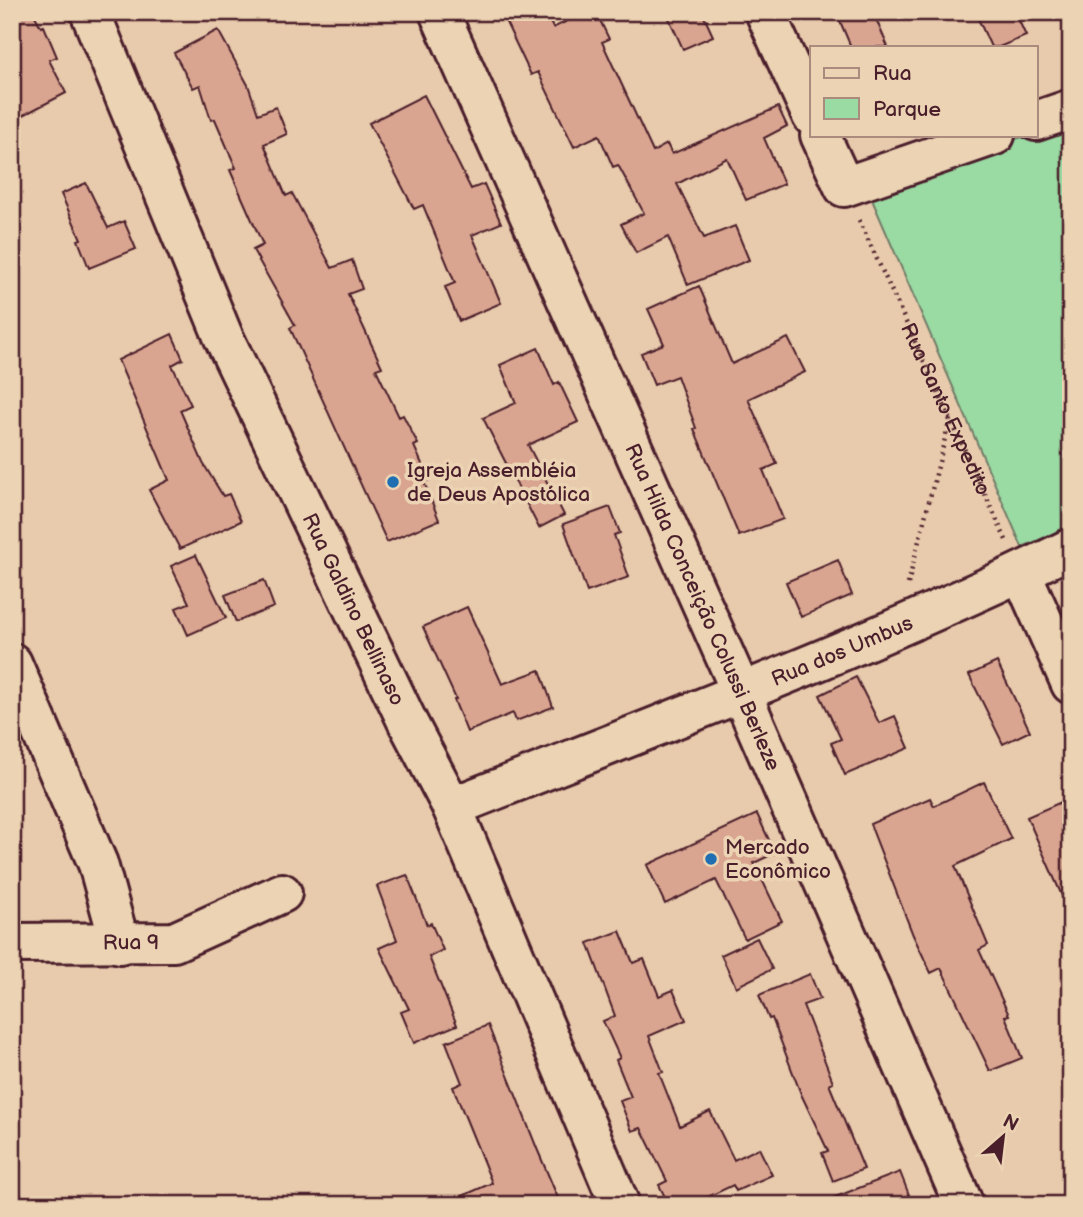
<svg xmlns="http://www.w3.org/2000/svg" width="1083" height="1217" font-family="'Balsamiq Sans',sans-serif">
<rect width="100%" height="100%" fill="#e8caac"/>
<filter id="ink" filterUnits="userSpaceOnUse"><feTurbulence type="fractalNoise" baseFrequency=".0143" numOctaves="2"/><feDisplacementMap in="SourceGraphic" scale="14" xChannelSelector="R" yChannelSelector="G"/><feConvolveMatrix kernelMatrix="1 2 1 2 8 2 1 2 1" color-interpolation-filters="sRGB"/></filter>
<g filter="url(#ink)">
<!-- green -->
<path fill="#9adaa3" stroke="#727c67" stroke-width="2" d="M 1071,121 L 1071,527 L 1022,547 L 867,188 Z"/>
<!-- building -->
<path fill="#daa590" stroke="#4a1f2b" stroke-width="2" d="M 12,12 L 33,12 L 41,27 L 44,26 L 57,57 L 49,60 L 66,93 L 12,121 Z
M 501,12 L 545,12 L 553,28 L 586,12 L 596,12 L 609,39 L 602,42 L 653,152 L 667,144 L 672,154 L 778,107 L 787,126 L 764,138 L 784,184 L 746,200 L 727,158 L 677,184 L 704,238 L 735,226 L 749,260 L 688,285 L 668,237 L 636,253 L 621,224 L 644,213 L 618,165 L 613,167 L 599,135 L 574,147 L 538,72 L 531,75 Z
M 666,12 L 702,12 L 713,36 L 683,49 Z
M 836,12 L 873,12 L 888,47 L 851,47 Z
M 975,12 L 1015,12 L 1026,36 L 999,47 L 991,47 Z
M 218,30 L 248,85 L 258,114 L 276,107 L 287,134 L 264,144 L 286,196 L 292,193 L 332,268 L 352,260 L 362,289 L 348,294 L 382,367 L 376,369 L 399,417 L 403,415 L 418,444 L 414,446 L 429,480 L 424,482 L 439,520 L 387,542 L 290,328 L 295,325 L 253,250 L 263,245 L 230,170 L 236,168 L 215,119 L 211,120 L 200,85 L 193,88 L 174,53 Z
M 424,95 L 471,189 L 484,184 L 501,223 L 472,235 L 501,303 L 459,321 L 445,287 L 455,283 L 423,205 L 414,209 L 369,123 Z
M 86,183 L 108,228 L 124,221 L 136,249 L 89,268 L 78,240 L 81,239 L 61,194 Z
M 699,286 L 732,364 L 788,338 L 805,372 L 748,399 L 777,464 L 763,470 L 783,519 L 739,536 L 694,429 L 696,428 L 677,376 L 654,385 L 641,353 L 664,344 L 648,309 Z
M 172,334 L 183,359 L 172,365 L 191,405 L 180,410 L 203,463 L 223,496 L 229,494 L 241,521 L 180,549 L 149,490 L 169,480 L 118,360 Z
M 538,348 L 554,385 L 559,382 L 578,422 L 528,445 L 564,515 L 539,528 L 483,418 L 516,403 L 500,365 Z
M 610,507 L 620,533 L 614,535 L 629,577 L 587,592 L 563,524 Z
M 196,555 L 226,618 L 188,635 L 176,608 L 189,603 L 171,566 Z
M 838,560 L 852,595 L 801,617 L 786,582 Z
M 264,580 L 274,607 L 236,622 L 225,595 Z
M 467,607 L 502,684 L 540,670 L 553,707 L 516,721 L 513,713 L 467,732 L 454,700 L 456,699 L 423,627 Z
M 997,662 L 1030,731 L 1003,744 L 969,675 Z
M 856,677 L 879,723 L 895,716 L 909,748 L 845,775 L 831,743 L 841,739 L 820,695 Z
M 984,782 L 1011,839 L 955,866 L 988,945 L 979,950 L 1009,1015 L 1005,1016 L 1022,1058 L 990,1071 L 941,968 L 931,973 L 913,935 L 870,824 L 930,798 L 934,806 Z
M 1061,802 L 1071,824 L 1071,916 L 1027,817 Z
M 757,814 L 775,853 L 754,863 L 782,921 L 745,939 L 716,880 L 665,904 L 647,865 Z
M 407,875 L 427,925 L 431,923 L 443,950 L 429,957 L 457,1025 L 414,1043 L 401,1012 L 409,1009 L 379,948 L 397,940 L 377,886 Z
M 620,931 L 633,963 L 644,959 L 659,996 L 673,990 L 686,1020 L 649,1036 L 663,1072 L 659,1073 L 680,1126 L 710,1111 L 734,1160 L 759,1148 L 772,1175 L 736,1191 L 733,1185 L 691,1205 L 669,1205 L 659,1185 L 667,1181 L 641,1128 L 632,1131 L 620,1101 L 631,1097 L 616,1060 L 620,1058 L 603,1021 L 615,1016 L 588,943 Z
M 757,938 L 772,969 L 736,987 L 721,955 Z
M 810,974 L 820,999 L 803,1005 L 833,1082 L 829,1084 L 864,1169 L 833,1181 L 822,1153 L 828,1151 L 801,1094 L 772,1018 L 769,1019 L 759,995 Z
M 488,1025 L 538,1151 L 561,1205 L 442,1205 L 492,1183 L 453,1087 L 462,1083 L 446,1042 Z
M 900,1172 L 913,1205 L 820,1205 L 820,1203 Z"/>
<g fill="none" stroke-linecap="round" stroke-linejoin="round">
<defs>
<g id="minor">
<path id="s2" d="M 90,12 L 223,336 L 408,723 L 452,807 L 620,1205"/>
<path id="s3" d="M 439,12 L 741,692 L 964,1205"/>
<path d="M 765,12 L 812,116"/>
<path d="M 1036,121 L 1071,109"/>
<path d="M 820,135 L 844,187 L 995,135"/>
<path d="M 1021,572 L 1071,684"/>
<path d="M 12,663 L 98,864 L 120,944"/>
<path id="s4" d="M 452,807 C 659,725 870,646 1071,548"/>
<path id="s5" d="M 12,943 L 174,942 L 282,893"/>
</g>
</defs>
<!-- minor casing -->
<use href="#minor" stroke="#4a1f2b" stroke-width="44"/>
<!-- path -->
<g stroke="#4a1f2b" stroke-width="4.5" stroke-dasharray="2 5" stroke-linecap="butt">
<path id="s1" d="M 859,220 L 1006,540"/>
<path d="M 908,584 L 950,419"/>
</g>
<!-- minor -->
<use href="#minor" stroke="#ebd3b3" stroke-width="38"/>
</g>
</g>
<!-- markers -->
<g fill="#1f6fb2" stroke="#ebd3b3" stroke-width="2.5">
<circle cx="393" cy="482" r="7"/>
<circle cx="711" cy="859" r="7"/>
</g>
<g text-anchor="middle" stroke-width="7" stroke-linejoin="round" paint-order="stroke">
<!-- street labels -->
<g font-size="21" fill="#4a1f2b" stroke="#ebd3b3">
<text dy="7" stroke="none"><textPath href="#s1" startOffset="208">Rua Santo Expedito</textPath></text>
<text dy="7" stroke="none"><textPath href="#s3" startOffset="651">Rua Hilda Conceição Colussi Berleze</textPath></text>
<text dy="7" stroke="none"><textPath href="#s2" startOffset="653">Rua Galdino Bellinaso</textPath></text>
<text dy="7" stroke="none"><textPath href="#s4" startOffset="420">Rua dos Umbus</textPath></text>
<text dy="7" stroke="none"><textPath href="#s5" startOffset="119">Rua 9</textPath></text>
</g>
<!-- poi labels -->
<g font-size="21" fill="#4a1f2b" stroke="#ebd3b3" text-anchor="start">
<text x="407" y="477">Igreja Assembléia<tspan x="407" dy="24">de Deus Apostólica</tspan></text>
<text x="725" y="854">Mercado<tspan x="725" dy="24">Econômico</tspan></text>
</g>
</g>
<!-- margin -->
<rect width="1083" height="1217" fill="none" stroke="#ebd3b3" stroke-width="42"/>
<rect x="21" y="21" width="1041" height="1175" fill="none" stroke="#4a1f2b" stroke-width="2.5" filter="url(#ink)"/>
<!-- legend -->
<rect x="810" y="46" width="228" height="91" fill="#ebd3b3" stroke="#ab8b7d" stroke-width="2"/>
<rect x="824" y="68" width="35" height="10" fill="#ebd3b3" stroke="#ab8b7d" stroke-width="2"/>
<text x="873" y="80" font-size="21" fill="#4a1f2b">Rua</text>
<rect x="824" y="98" width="35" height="21" fill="#9adaa3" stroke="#ab8b7d" stroke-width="2"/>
<text x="873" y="116" font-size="21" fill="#4a1f2b">Parque</text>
<!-- north arrow -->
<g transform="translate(1003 1137) rotate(28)" stroke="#ebd3b3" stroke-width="5" paint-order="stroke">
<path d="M0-5L12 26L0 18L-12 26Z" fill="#4a1f2b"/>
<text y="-10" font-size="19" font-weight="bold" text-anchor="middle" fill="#4a1f2b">N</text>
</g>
</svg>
